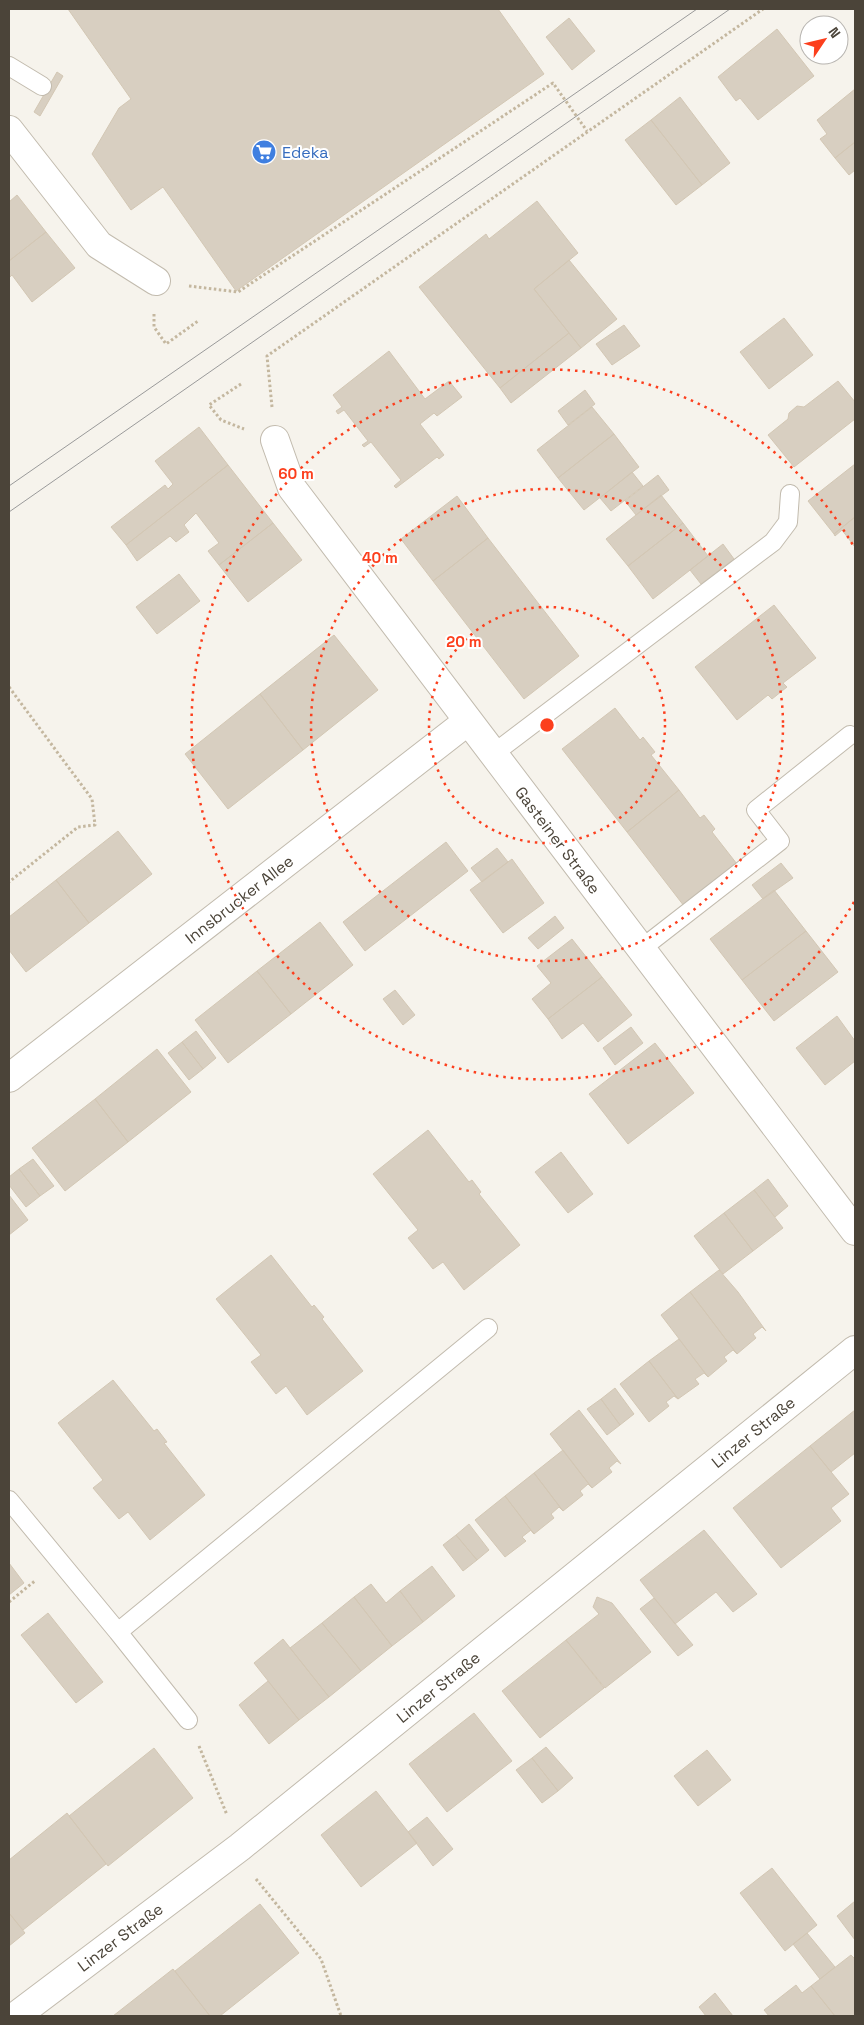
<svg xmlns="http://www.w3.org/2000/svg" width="864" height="2025" font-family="'Space Grotesk',sans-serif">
<rect width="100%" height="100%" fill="#f6f3ec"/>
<!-- building -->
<path fill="#d8cfc1" stroke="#d3c7b4" d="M 68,9 L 498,9 L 544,74 L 236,291 L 163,187 L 131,210 L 92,154 L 119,108 L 131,99 Z
M 569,18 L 595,51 L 572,70 L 546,37 Z
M 777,29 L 814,76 L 758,120 L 740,98 L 736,101 L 718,77 Z
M 57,72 L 63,76 L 40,116 L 34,112 Z
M 855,89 L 855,142 L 835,158 L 820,139 L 827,134 L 817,120 Z
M 680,97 L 730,163 L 702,185 L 651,120 Z
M 651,120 L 702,185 L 676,205 L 625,140 Z
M 855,142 L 855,170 L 849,175 L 835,158 Z
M 17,195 L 46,232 L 9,261 L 9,202 Z
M 537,201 L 578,253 L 534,289 L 569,333 L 500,388 L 419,287 L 486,234 L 489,239 Z
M 46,232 L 75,268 L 32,302 L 12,275 L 9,278 L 9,261 Z
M 569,260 L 617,319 L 581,348 L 534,289 Z
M 784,318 L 813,355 L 769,389 L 740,352 Z
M 624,325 L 640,346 L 612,365 L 596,344 Z
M 569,333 L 581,348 L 511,403 L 500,388 Z
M 389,351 L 425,399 L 449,381 L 462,397 L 437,416 L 434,413 L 420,424 L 444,455 L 439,459 L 437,457 L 396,488 L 394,486 L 401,480 L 371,442 L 364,447 L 362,445 L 368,441 L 344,410 L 338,414 L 336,411 L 342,407 L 333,395 Z
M 838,381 L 855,402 L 855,419 L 794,467 L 768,435 L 788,419 L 789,413 L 797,406 L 804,407 Z
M 585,390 L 595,404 L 568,425 L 558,411 Z
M 592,407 L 614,434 L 558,478 L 537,450 Z
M 199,427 L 228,465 L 126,545 L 111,527 L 165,485 L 168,489 L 173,484 L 155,461 Z
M 614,434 L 639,467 L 584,510 L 558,478 Z
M 855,464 L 855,517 L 834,534 L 808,501 Z
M 228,465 L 273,523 L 219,565 L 208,551 L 219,543 L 196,513 L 184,525 L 189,532 L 176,542 L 170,536 L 137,561 L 126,545 Z
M 632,472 L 643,486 L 611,511 L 600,498 Z
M 658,475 L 669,490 L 636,515 L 625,501 Z
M 661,495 L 683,523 L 628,566 L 606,539 Z
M 457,496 L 488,538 L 433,581 L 401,539 Z
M 855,517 L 855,547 L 842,530 L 835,536 L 834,534 Z
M 273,523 L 302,560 L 248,602 L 219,565 Z
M 683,523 L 708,556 L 653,599 L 628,566 Z
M 488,538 L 579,656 L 524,699 L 433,581 Z
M 723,544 L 734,559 L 701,584 L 690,570 Z
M 179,574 L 200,601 L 157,634 L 136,607 Z
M 774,605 L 816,658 L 783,683 L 787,687 L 772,699 L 768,695 L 737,720 L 695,667 Z
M 334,635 L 378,690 L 303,750 L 260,694 Z
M 260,694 L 303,750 L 228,809 L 185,754 Z
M 615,708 L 640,740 L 643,737 L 655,752 L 651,755 L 679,790 L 627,832 L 562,749 Z
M 679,790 L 700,818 L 704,815 L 715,829 L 712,832 L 737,864 L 684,906 L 627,832 Z
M 118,831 L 152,874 L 89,923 L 56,880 Z
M 446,842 L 468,871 L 365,951 L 343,922 Z
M 497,848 L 508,862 L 482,882 L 471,868 Z
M 512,859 L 544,903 L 503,933 L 470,890 Z
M 781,863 L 793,878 L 763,899 L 752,885 Z
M 56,880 L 89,923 L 26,972 L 9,950 L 9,917 Z
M 774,890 L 806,931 L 742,980 L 710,939 Z
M 555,916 L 564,928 L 538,949 L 528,938 Z
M 320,922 L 353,965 L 291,1014 L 257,971 Z
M 806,931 L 838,972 L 774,1021 L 742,980 Z
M 572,939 L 602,977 L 548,1019 L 532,999 L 551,983 L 537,966 Z
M 257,971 L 291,1014 L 228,1063 L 195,1020 Z
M 602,977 L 632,1015 L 598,1042 L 583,1023 L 562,1039 L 548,1019 Z
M 395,990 L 415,1015 L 403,1025 L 383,999 Z
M 837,1016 L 855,1041 L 855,1061 L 825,1085 L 796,1048 Z
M 631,1027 L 643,1043 L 615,1065 L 603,1048 Z
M 196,1031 L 216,1058 L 203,1069 L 182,1042 Z
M 182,1042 L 203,1069 L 189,1080 L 168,1053 Z
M 655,1043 L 694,1093 L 628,1144 L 589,1094 Z
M 157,1049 L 191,1092 L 128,1142 L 95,1099 Z
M 95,1099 L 128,1142 L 65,1191 L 32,1148 Z
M 428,1130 L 469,1182 L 472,1180 L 481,1192 L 479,1194 L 520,1245 L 464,1290 L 443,1262 L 433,1269 L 408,1238 L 418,1230 L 373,1174 Z
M 561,1152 L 593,1194 L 568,1213 L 535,1172 Z
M 33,1159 L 54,1186 L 40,1196 L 19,1169 Z
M 19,1169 L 40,1196 L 26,1207 L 9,1185 L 9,1177 Z
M 768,1179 L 788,1206 L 775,1217 L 754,1190 Z
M 754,1190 L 783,1228 L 753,1251 L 724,1213 Z
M 9,1195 L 28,1220 L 9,1235 Z
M 724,1213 L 753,1251 L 723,1274 L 694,1236 Z
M 271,1255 L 312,1307 L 314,1305 L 324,1317 L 322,1319 L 363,1371 L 307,1415 L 286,1386 L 276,1394 L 251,1362 L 261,1355 L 216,1299 Z
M 719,1270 L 738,1292 L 766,1331 L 762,1327 L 753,1334 L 756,1338 L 737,1354 L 690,1292 Z
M 690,1292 L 737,1354 L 733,1350 L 724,1357 L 727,1361 L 708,1377 L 661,1315 Z
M 679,1339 L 708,1377 L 704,1373 L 695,1379 L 699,1384 L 678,1399 L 649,1361 Z
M 649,1361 L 678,1399 L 674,1396 L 666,1402 L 669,1406 L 649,1422 L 620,1384 Z
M 113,1380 L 154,1431 L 157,1429 L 167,1442 L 164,1443 L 205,1495 L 150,1540 L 128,1512 L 119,1519 L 93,1488 L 103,1480 L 58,1423 Z
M 615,1388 L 634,1414 L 620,1425 L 601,1399 Z
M 601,1399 L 620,1425 L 607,1435 L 587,1409 Z
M 579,1410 L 621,1464 L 617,1461 L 609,1468 L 612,1472 L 592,1488 L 550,1434 Z
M 855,1410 L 855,1453 L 831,1472 L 810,1446 Z
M 810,1446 L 849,1494 L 831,1508 L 841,1521 L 781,1568 L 733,1508 Z
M 563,1450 L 592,1488 L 588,1484 L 580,1491 L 583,1495 L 563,1511 L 534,1473 Z
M 534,1473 L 563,1511 L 559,1507 L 551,1514 L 554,1518 L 534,1534 L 505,1496 Z
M 505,1496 L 534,1534 L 531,1530 L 522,1537 L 526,1541 L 505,1557 L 475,1520 Z
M 469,1524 L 489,1550 L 477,1560 L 456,1535 Z
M 704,1530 L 757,1594 L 733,1612 L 716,1592 L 675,1624 L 640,1580 Z
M 456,1535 L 477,1560 L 463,1571 L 443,1545 Z
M 9,1563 L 24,1583 L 9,1595 Z
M 432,1566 L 455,1596 L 423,1622 L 400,1591 Z
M 371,1584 L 386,1603 L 400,1591 L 423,1622 L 392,1646 L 354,1597 Z
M 354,1597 L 392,1646 L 361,1671 L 322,1623 Z
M 597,1597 L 612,1603 L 651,1652 L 605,1688 L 566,1640 L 599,1614 L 593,1607 Z
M 654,1598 L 693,1645 L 678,1656 L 640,1609 Z
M 48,1613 L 103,1682 L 76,1703 L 21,1635 Z
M 322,1623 L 361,1671 L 329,1697 L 290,1648 Z
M 283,1639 L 329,1697 L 299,1720 L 254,1663 Z
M 566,1640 L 604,1688 L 540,1738 L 502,1691 Z
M 268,1681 L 299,1720 L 269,1744 L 239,1705 Z
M 474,1713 L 512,1761 L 447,1812 L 409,1764 Z
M 546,1747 L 573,1778 L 558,1791 L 532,1758 Z
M 154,1748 L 193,1798 L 108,1866 L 69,1816 Z
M 707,1750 L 731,1780 L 698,1806 L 674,1776 Z
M 532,1758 L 558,1791 L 542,1803 L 516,1770 Z
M 376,1791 L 417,1843 L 361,1887 L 321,1835 Z
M 67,1813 L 106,1864 L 23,1930 L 9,1913 L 9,1860 Z
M 427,1817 L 453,1849 L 433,1866 L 408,1832 Z
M 772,1868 L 817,1925 L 785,1951 L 740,1893 Z
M 855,1901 L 855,1940 L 837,1916 Z
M 260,1904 L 299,1953 L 220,2016 L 210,2016 L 175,1971 Z
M 9,1913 L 25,1933 L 9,1946 Z
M 807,1933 L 835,1967 L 820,1979 L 793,1944 Z
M 851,1955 L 855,1959 L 855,2016 L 835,2016 L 811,1986 Z
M 173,1969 L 210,2016 L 113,2016 Z
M 796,1985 L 802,1993 L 811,1986 L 835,2016 L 769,2016 L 764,2010 Z
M 715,1993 L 733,2016 L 706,2016 L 699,2007 Z"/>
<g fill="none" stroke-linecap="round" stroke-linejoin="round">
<defs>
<path id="service" d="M 9,66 L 42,86
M 493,754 L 773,542 L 788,522 L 790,494
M 641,949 L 780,841 L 756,810 L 850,735
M 9,1500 L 118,1632
M 188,1720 L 118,1632 L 488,1328"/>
<path id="minor" d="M 9,130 L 99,245 L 156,281
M 275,440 L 292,488 L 855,1231
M 9,1078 L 468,721
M 16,2016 L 240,1847 L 855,1350"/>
</defs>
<!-- service casing -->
<use href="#service" stroke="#c2bbae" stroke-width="20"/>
<!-- minor casing -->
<use href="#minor" stroke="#c2bbae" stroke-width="30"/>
<!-- path -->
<path stroke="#c4b79f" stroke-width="3" stroke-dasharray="2.5 2.5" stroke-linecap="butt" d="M 189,286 L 238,292 L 553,83 L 587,131
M 154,314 L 154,327 L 166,344 L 198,321
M 241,384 L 209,405 L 221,420 L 244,429
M 272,407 L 267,356 L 763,9
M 9,687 L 92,799 L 95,825 L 78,827 L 9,882
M 9,1602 L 36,1580
M 199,1746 L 227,1815
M 256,1879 L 321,1959 L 341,2016"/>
<!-- service -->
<use href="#service" stroke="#fff" stroke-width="18"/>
<!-- minor -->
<use href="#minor" stroke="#fff" stroke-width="28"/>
<!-- tram -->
<path stroke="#9a9a9a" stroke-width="1" d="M 9,486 L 697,9
M 9,512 L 730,9"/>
</g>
<!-- distance rings -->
<g fill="none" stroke="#fc3f1d" stroke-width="2.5" stroke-dasharray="2.5 5">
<circle cx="547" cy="725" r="118"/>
<circle cx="547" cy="725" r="236"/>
<path d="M854 902A355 355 0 1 1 854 547"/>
</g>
<!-- icons -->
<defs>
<symbol id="supermarket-disc" viewBox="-11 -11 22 22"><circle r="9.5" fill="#3f7fe0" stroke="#fff"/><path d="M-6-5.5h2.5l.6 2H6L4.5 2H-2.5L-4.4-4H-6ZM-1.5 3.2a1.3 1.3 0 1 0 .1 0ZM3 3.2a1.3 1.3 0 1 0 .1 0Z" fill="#fff"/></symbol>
</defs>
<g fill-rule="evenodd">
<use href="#supermarket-disc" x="250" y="138" width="28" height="28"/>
</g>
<g text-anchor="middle" stroke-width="4" stroke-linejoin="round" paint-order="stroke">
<!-- shop labels -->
<g font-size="16" fill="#366cbe" stroke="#fff" text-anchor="start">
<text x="282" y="158">Edeka</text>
</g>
<!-- street labels -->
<g font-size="16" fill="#4b4439" stroke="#fff">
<text transform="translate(558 840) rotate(53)" y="6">Gasteiner Straße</text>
<text transform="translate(239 899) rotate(-38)" y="6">Innsbrucker Allee</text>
<text transform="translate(753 1432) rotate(-39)" y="6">Linzer Straße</text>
<text transform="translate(438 1687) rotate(-39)" y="6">Linzer Straße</text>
<text transform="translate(120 1937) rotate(-37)" y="6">Linzer Straße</text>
</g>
</g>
<circle cx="547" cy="725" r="8" fill="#fc3f1d" stroke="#fff" stroke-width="2.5"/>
<g font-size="15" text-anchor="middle" font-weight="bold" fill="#fc3f1d" stroke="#fff" stroke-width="4" stroke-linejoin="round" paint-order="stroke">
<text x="296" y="479">60 m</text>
<text x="380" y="563">40 m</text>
<text x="464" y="647">20 m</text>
</g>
<!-- border -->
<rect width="864" height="2025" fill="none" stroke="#4b4439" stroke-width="20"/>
<!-- north arrow -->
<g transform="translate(824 40) rotate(55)"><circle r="24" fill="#ffffff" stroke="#b7b4b0"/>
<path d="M0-4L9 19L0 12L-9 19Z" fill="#fc3f1d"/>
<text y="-8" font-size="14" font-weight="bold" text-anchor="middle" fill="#4b4439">N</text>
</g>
</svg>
